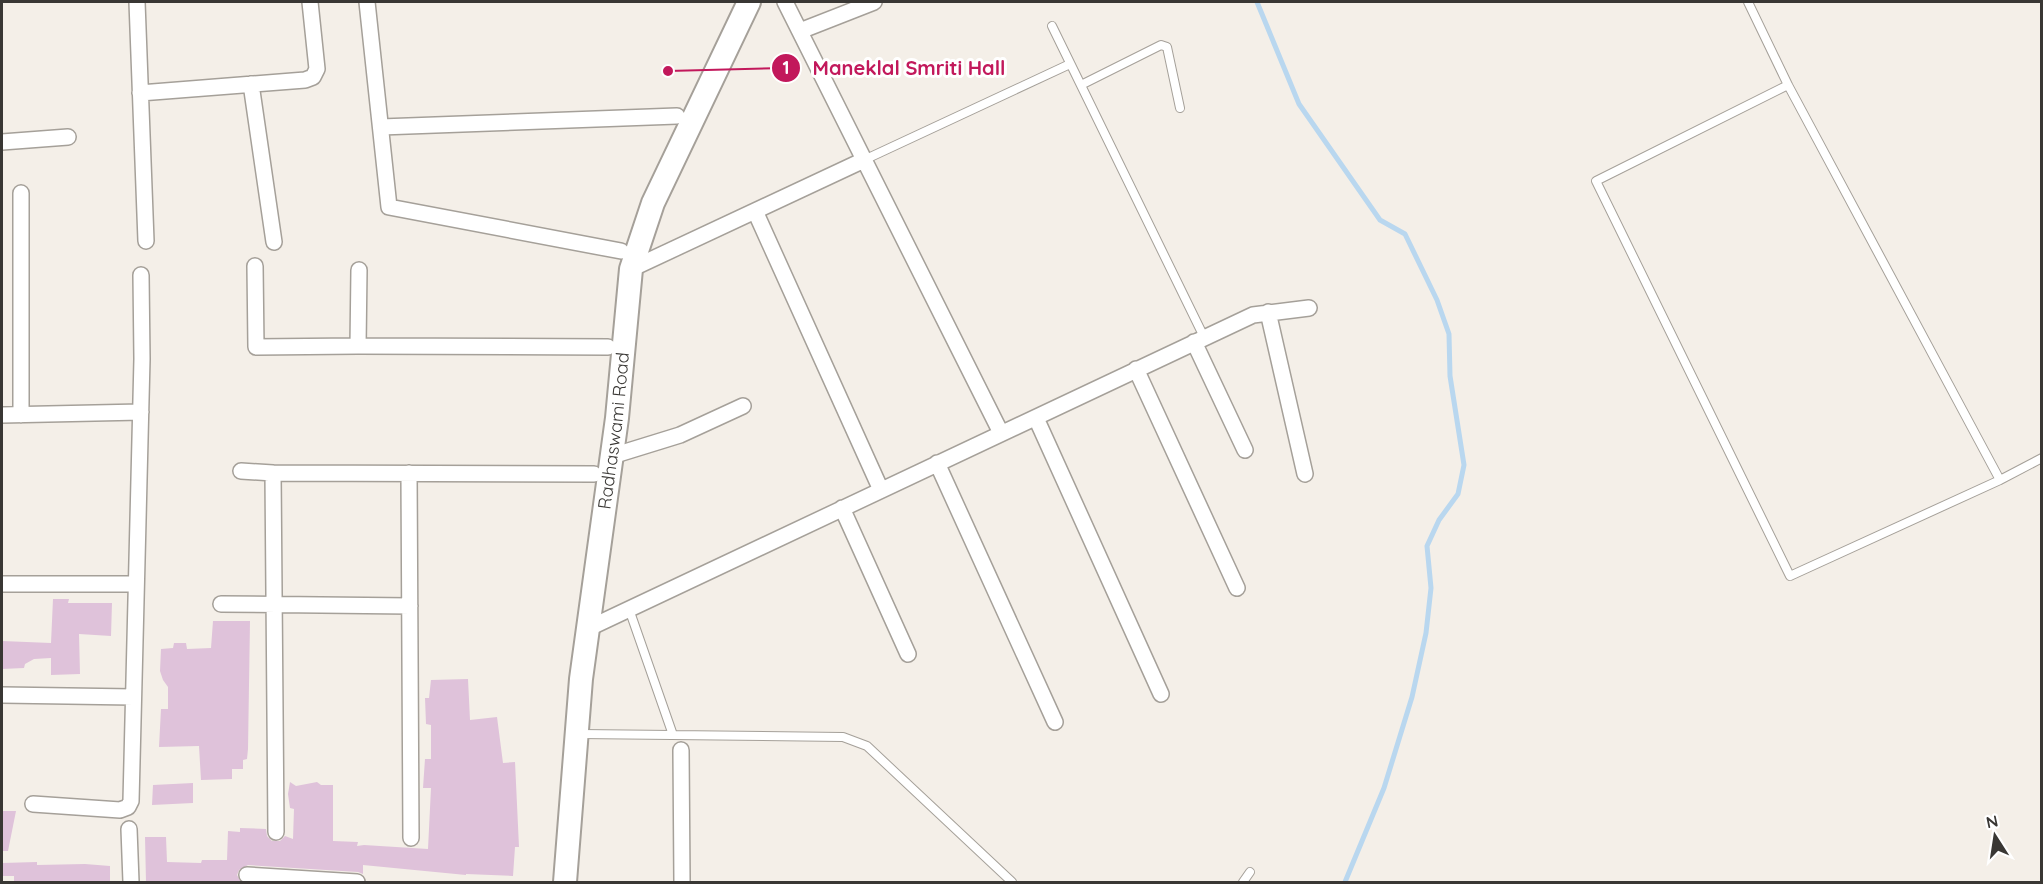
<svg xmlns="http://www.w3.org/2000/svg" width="2043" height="884" font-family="Quicksand,sans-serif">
<rect width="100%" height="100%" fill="#f4efe8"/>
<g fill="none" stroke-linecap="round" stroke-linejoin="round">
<!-- stream -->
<path stroke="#b9d7ef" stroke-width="5" d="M 1257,2 L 1299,104 L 1380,220 L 1405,234 L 1437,300 L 1449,334 L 1450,376 L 1464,465 L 1458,494 L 1439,520 L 1427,546 L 1431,588 L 1426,633 L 1412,697 L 1384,788 L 1345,882"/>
</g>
<!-- building -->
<path fill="#dfc2da" d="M 53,599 L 69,599 L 68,603 L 112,603 L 111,636 L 79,634 L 80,674 L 51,675 L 51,658 L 34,659 L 25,664 L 24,668 L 2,669 L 2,641 L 51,643 Z
M 213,621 L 250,621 L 248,749 L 247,759 L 243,760 L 243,769 L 232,769 L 232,779 L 201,780 L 199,746 L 159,747 L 161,709 L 168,709 L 168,687 L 163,680 L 160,671 L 161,649 L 173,648 L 174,643 L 186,643 L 187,649 L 211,648 Z
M 468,679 L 470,720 L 497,717 L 503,763 L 515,762 L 519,847 L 515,847 L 513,876 L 466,874 L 466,875 L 363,865 L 363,874 L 358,872 L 248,865 L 239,870 L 237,875 L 241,882 L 146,882 L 145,837 L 166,837 L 167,862 L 201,863 L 202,860 L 227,860 L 228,831 L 240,832 L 240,828 L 266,829 L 267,836 L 272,841 L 280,841 L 285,836 L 293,839 L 294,809 L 290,808 L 288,794 L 290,782 L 296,786 L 317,782 L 321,785 L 333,785 L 333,841 L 358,842 L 357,846 L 364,845 L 428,849 L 431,788 L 423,788 L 425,759 L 431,759 L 431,725 L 426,724 L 425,698 L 429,698 L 431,680 Z
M 193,783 L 193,803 L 152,805 L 153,785 Z
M 2,811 L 16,811 L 8,851 L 2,851 Z
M 37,862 L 37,865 L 85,864 L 110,866 L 110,882 L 14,882 L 14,876 L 2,876 L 2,863 Z"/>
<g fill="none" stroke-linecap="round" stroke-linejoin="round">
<defs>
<path id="lane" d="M 1748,2 L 1788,85
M 1052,26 L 1204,337
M 1081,85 L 1161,45 L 1167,47 L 1180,108
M 864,160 L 1070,64
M 2000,480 L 1788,85 L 1596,181 L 1790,576 L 2000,480 L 2042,458
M 629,609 L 673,735
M 580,734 L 843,737 L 867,746 L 1012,882
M 1243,882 L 1250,872"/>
<path id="street" d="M 137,2 L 146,241
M 367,2 L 389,207 L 621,251
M 785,2 L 1001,433
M 800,31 L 874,2
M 251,84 L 274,242
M 140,93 L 305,80 L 313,77 L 317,69 L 310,2
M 381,127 L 677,116
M 2,142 L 68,137
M 755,211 L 881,490
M 255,266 L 256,347 L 358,346 L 608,347
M 631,269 L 864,160
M 1268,312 L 1305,474
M 1194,342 L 1245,450
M 358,346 L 359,270
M 1136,369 L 1237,588
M 2,415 L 141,412
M 21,415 L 21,193
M 1036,418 L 1161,694
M 612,456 L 680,435 L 743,406
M 937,463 L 1055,722
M 241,471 L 273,473
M 409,473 L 411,838
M 842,508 L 908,654
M 2,584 L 136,584
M 221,604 L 410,606
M 587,629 L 1253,315 L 1309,308
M 2,695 L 133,697
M 681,750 L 682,882
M 33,804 L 120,810 L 128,807 L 131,801 L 142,359 L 141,275
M 129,829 L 131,882
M 276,832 L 273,473 L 594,474
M 247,875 L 357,882"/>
<g id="secondary">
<path id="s1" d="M 565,882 L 581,679 L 617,418 L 631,269 L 653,203 L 749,2"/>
</g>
</defs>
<!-- lane casing -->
<use href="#lane" stroke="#a5a099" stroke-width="10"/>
<!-- street casing -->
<use href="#street" stroke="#a5a099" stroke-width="18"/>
<!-- secondary casing -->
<use href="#secondary" stroke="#a5a099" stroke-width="26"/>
<!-- lane -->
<use href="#lane" stroke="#fff" stroke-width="8"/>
<!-- street -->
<use href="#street" stroke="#fff" stroke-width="15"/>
<!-- secondary -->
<use href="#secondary" stroke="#fff" stroke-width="22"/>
</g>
<g text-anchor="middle" stroke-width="6" stroke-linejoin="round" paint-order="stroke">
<!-- street labels -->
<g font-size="18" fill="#393734" stroke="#fff">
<text dy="6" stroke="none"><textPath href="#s1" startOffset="454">Radhaswami Road</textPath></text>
</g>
</g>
<!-- callouts -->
<path fill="none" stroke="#c2185b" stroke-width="2" d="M668 71L786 68"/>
<g fill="#c2185b" stroke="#fff" stroke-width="2">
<circle cx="668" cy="71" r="6"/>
<circle cx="786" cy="68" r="15"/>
</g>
<g font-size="18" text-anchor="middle" font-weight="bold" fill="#fff">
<text x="786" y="74">1</text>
</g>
<g font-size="20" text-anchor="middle" font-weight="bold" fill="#c2185b" stroke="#fff" stroke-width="6" stroke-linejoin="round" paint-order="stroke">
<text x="909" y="75">Maneklal Smriti Hall</text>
</g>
<!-- border -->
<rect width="2043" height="884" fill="none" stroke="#393734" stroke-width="6"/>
<!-- north arrow -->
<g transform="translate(1995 836) rotate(348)" stroke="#ffffff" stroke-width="4.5" paint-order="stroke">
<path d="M0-4.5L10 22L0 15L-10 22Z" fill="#393734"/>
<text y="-9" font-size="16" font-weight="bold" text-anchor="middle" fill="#393734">N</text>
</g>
</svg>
